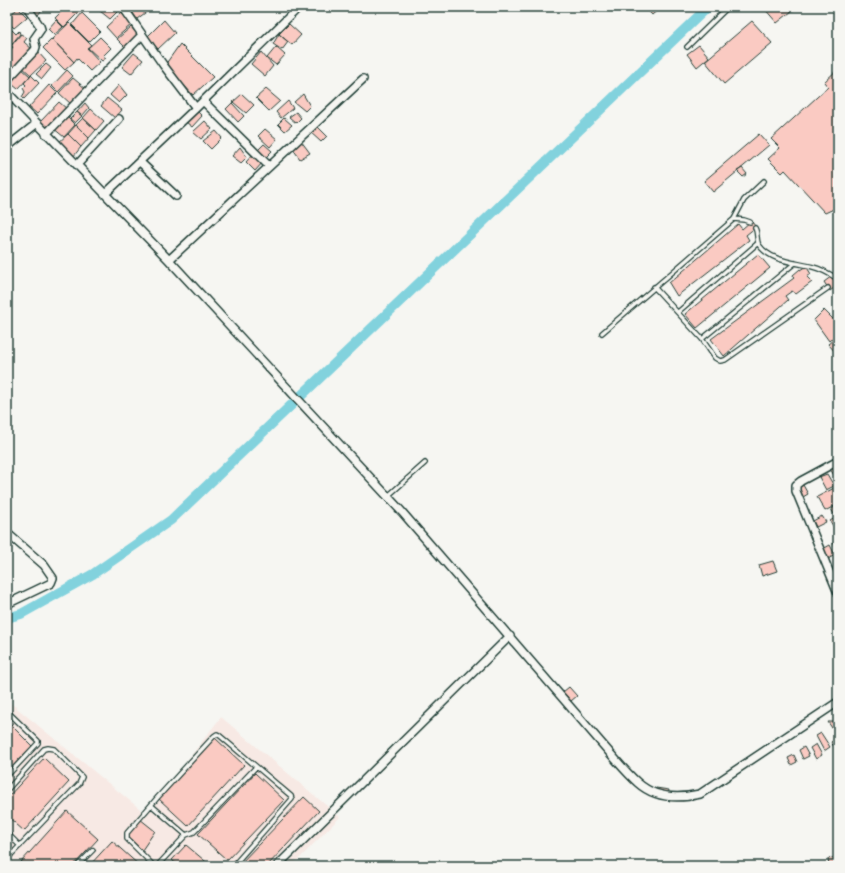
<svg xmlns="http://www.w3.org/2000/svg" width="845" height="873" font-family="Mali,sans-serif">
<rect width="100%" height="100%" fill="#f6f6f2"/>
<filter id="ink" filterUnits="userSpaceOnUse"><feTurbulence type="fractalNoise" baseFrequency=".025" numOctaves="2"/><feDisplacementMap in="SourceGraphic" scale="8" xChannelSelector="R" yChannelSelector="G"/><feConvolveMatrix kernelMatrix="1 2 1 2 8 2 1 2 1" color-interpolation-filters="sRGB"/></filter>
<g filter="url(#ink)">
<!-- built -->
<path fill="#f7e9e4" d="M 7,700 L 146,814 L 221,717 L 340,817 L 292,866 L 7,866 Z"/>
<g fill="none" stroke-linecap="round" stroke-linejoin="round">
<!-- canal -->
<path stroke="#82d2dd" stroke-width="10" d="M 7,618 L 21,614 L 93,574 L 171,520 L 708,7"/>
</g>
<!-- building -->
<path fill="#facac2" stroke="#1f3d34" d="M 34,7 L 44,7 L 38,15 L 32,10 Z
M 60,7 L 84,7 L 64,27 L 55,18 L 61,12 L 58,9 Z
M 104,7 L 116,7 L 119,10 L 110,19 L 100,11 Z
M 134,7 L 153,7 L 137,19 L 131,10 Z
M 645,7 L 661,7 L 652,15 Z
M 766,7 L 797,7 L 777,23 L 764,8 Z
M 18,8 L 27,17 L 14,28 L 7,21 L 7,18 Z
M 82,13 L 100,31 L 89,42 L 72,25 Z
M 121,13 L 132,24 L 116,38 L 106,27 Z
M 56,20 L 63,27 L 54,35 L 48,29 Z
M 164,20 L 175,33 L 158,49 L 147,37 Z
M 752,21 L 772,43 L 724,84 L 705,61 Z
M 69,23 L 91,45 L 87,48 L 100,62 L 90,71 L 77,58 L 74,62 L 52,39 Z
M 289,24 L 301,35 L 292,45 L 279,34 Z
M 131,27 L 138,35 L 125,47 L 117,39 Z
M 12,30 L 16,34 L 19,31 L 20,34 L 11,45 L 7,41 L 7,36 Z
M 21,34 L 27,38 L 24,42 L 33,50 L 14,69 L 7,63 L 7,54 L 13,47 L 11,46 Z
M 279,34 L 288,42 L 282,50 L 273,44 Z
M 100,37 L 111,48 L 103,56 L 106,58 L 102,61 L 88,48 Z
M 52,39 L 74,62 L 65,70 L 43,48 Z
M 180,44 L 213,77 L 193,95 L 165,65 Z
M 699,45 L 709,57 L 697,67 L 687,54 Z
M 276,47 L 285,55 L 276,65 L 267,58 Z
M 38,52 L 46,61 L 31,75 L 22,67 Z
M 261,52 L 273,66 L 265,76 L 251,64 Z
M 134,53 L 143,60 L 131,74 L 122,67 Z
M 46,64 L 51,68 L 42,79 L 36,74 Z
M 21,68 L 30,76 L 18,89 L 8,81 Z
M 838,69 L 838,207 L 825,213 L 785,170 L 782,173 L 768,159 L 780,148 L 771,139 L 828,87 L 824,82 Z
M 67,70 L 73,76 L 58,92 L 52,86 Z
M 31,75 L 39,83 L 24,99 L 22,97 L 25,92 L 23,88 L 26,85 L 24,83 Z
M 73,78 L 86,89 L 72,105 L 59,93 Z
M 49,85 L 57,93 L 37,114 L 29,107 Z
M 119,85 L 127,95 L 119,103 L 110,95 Z
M 266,89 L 280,101 L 269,111 L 256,98 Z
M 242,94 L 254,105 L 246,113 L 233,102 Z
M 303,94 L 310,106 L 305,111 L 294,102 Z
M 107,98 L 122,110 L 115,118 L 101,106 Z
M 288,101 L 293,108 L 281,118 L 276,112 Z
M 59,102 L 67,109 L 48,129 L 41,121 Z
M 85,103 L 89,108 L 82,116 L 77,112 Z
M 232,103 L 244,116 L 238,122 L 226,109 Z
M 91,109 L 104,121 L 96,130 L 83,118 Z
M 197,111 L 202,116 L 192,127 L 186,122 Z
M 77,112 L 82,116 L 75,123 L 70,119 Z
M 296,112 L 301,118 L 296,123 L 289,117 Z
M 65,115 L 75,125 L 64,137 L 53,128 Z
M 83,118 L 96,130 L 89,138 L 76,125 Z
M 284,118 L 292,125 L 285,131 L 278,124 Z
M 205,121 L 212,129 L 201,139 L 193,132 Z
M 315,124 L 327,136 L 321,142 L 309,131 Z
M 76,125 L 89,138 L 81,147 L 68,134 Z
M 265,129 L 277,139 L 270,147 L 258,136 Z
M 216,131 L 222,138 L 211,149 L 203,141 Z
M 68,134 L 81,147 L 73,157 L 58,143 Z
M 759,134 L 769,145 L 713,192 L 704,181 Z
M 301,141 L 310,153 L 300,159 L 293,149 Z
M 264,144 L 272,151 L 266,157 L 256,152 Z
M 240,147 L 247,157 L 241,163 L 232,156 Z
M 254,153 L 263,162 L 255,171 L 246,162 Z
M 742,168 L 747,174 L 743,177 L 737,171 Z
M 751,221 L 756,227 L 746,235 L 749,240 L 677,296 L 669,283 L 738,224 L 742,229 Z
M 758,254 L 770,268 L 697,328 L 685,314 Z
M 806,266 L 811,274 L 807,277 L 812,282 L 796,294 L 792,291 L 785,296 L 788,300 L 724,356 L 711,339 L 794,278 L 793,275 L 800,269 L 800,270 Z
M 832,276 L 838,285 L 830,291 L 824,282 Z
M 824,310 L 838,324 L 838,333 L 829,341 L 814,320 Z
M 838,336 L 838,355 L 828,344 Z
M 838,465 L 838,473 L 834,475 L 830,469 Z
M 827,474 L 834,486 L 826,490 L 819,477 Z
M 803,485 L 808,494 L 803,497 L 798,488 Z
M 838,486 L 838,504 L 825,511 L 817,497 Z
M 837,506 L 838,515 L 835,516 L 831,509 Z
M 822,516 L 826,522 L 816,527 L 813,521 Z
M 838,516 L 838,534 L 830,521 Z
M 838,539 L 838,550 L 833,543 Z
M 830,545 L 835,555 L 828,559 L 823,549 Z
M 773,561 L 777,571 L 762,576 L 759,565 Z
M 569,687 L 577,696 L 571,701 L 563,692 Z
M 7,721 L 32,746 L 7,772 Z
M 828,722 L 834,722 L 838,728 L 838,733 L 836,734 Z
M 821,733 L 830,747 L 824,751 L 816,736 Z
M 838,737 L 838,753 L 831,742 Z
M 215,738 L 244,765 L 188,826 L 159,799 Z
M 816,744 L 822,755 L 816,759 L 810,748 Z
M 804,747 L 809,756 L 803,759 L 799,750 Z
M 794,755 L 797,762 L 791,765 L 788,758 Z
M 44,758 L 69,782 L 24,831 L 7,816 L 7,798 Z
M 255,773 L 284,800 L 227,860 L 198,834 Z
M 656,788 L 669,790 L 668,795 L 655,793 Z
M 304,797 L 319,811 L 267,866 L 238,866 Z
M 67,811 L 98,839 L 73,866 L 26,866 L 21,862 Z
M 140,819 L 155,831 L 142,850 L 127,836 Z
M 112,841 L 140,866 L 89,866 Z
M 186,845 L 211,866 L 179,866 L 172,860 Z
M 836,857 L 838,866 L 829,866 L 828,859 Z"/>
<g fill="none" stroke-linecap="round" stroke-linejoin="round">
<defs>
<path id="lane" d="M 687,47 L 728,7
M 734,219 L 744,200 L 764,181
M 755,228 C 758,233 756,240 759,245 C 771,262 796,262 813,267 C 822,269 830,274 838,279
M 654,287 L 702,339 L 715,358 L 720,361 L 725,360 L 828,288
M 678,312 L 758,243
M 602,333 L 734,219 L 744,220 L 750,222
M 702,339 L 795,263
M 388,496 L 425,463
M 7,711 L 38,741 L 38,743 L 7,776
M 7,790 L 44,749 L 48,748 L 54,749 L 82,777 L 79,784 L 7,859
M 151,805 L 186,835 L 157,866
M 7,833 L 20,846
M 186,835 L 194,832 L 256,767
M 77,866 L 93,850
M 154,866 L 127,839 L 127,833 L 158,797 L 214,736 L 217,734 L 219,735 L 291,796 L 292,799 L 233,866"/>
<path id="street" d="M 123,7 L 164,66 L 196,108
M 7,80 L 35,50 L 36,47 L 34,39 L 41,29 L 40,26 L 27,7
M 7,92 L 105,194 L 196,108 L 294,12 L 298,7
M 203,101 L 269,166
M 46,134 L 142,35
M 7,147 L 36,124
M 140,162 L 176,196
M 77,165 L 119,119
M 105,194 L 169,260 L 402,512 L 616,760 C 623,768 630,776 638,783 C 656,799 678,799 700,794 L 838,702
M 169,260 L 363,79
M 838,461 L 801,481 L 796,485 L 796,491 L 838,593
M 7,533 L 44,565 L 53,578 L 51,583 L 7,604
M 277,866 L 510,636"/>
</defs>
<!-- lane casing -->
<use href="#lane" stroke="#1f3d34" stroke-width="6"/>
<!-- street casing -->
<use href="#street" stroke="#1f3d34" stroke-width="10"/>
<!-- lane -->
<use href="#lane" stroke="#f6f6f2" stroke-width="3.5"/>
<!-- street -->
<use href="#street" stroke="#f6f6f2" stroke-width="7"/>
</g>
</g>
<!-- margin -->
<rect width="845" height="873" fill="none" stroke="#f6f6f2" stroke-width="24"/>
<rect x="12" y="12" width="821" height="849" fill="none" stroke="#1f3d34" stroke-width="1.5" filter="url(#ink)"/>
</svg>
